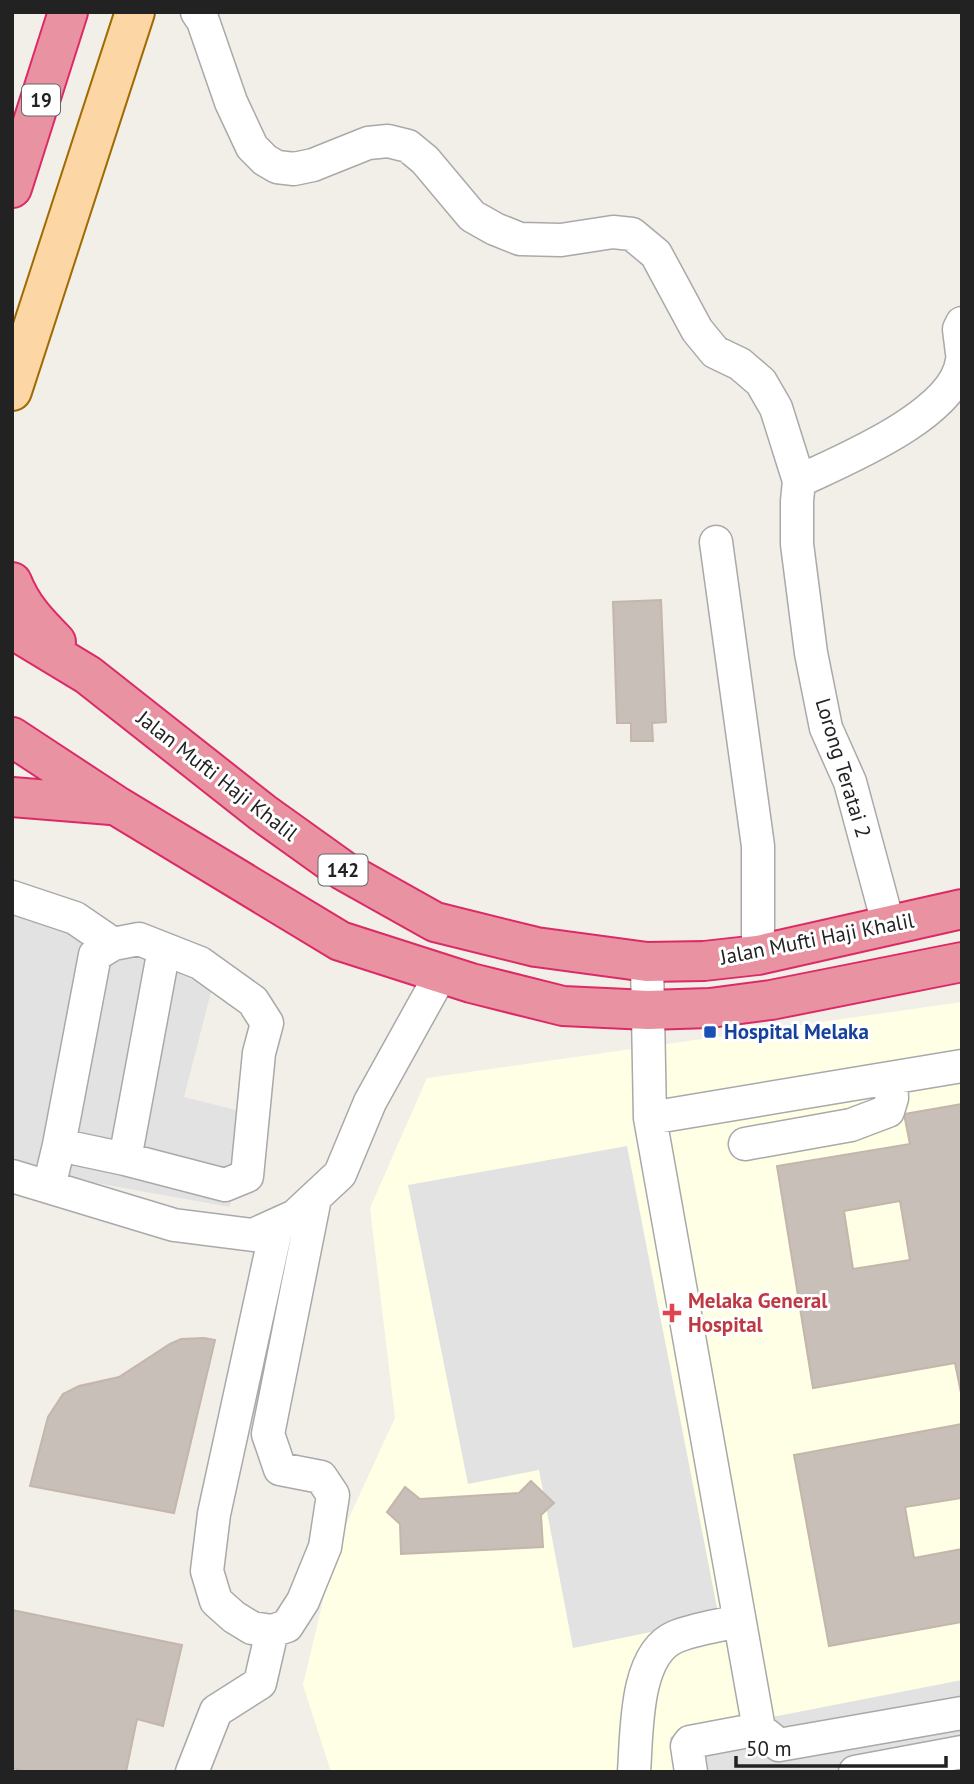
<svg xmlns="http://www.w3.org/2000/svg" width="974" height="1784" font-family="'PT Sans',sans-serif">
<rect width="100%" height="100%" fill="#f2efe9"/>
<!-- education -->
<path fill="#ffffe5" d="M 962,1002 L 962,1772 L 331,1772 L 303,1685 L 336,1546 L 395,1418 L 370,1208 L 427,1078 Z"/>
<!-- parking -->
<path fill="#e2e2e2" d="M 12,912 L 74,928 L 212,988 L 184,1097 L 248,1113 L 230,1207 L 12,1168 Z
M 627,1146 L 719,1618 L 573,1648 L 539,1470 L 468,1484 L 408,1185 Z
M 962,1680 L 962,1772 L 677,1772 L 670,1737 Z"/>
<!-- building -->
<path fill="#c7bfb8" stroke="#c4b6ab" stroke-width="2" fill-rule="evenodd" d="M 661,600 L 666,722 L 652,723 L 653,741 L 631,741 L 631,723 L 617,723 L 613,602 Z
M 962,1104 L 962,1398 L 955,1363 L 813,1388 L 777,1166 L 910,1144 L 904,1114 ZM 900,1201 L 910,1260 L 853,1269 L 844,1211 Z
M 204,1338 L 215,1340 L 174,1513 L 30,1486 L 48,1417 L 63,1394 L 79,1386 L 119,1377 L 170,1344 L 181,1339 Z
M 962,1424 L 962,1498 L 905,1507 L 914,1558 L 962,1549 L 962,1622 L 829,1646 L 794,1455 Z
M 531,1481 L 554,1503 L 541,1515 L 543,1547 L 401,1554 L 400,1524 L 387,1512 L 405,1487 L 420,1499 L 519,1493 Z
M 12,1610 L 182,1645 L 163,1726 L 137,1719 L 126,1772 L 30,1772 L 12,1768 Z"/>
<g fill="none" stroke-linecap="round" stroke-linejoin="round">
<defs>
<path id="minor" d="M 197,12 L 203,21 L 231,102 L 252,147 L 265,160 L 277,167 L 294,169 L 313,165 L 368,143 L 388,141 L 408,146 L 425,160 L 472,216 L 495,229 L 520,239 L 561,240 L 613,232 L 632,234 L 656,254 L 697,330 L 715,352 L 740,364 L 761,382 L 776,408 L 799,481 L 797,501 L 797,544 L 811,653 L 826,728 L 850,782 L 889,927
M 962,323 L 959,329 L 962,353
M 799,481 C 844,460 956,414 962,360
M 716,542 L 758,846 L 758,955
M 12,897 L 75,918 L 113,944
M 647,962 L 650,1118 L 759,1729 L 779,1745 L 962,1713
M 650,1118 L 962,1066
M 745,1144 L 851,1125 L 888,1111 L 892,1098 L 891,1078
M 125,1159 L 164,949
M 12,1176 L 174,1225 L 253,1235 L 295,1216 L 340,1174 L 370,1102 L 441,974
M 49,1187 L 59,1145 L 95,955 L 113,944 L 139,939 L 200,963 L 253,1001 L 267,1023 L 259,1053 L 247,1176 L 225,1185 L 125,1159 L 59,1145
M 277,1225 L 214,1514 L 207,1571 L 216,1601 L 234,1617 L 252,1628 L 272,1631 L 287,1626 L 303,1601 L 325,1547 L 333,1495 L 321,1477 L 280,1469 L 268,1434 L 315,1198
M 192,1772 L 216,1711 L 260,1683 L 272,1631
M 634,1772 C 637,1734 634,1655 675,1637 C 694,1629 718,1626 738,1621
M 691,1772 L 687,1746 L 690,1742 L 759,1729
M 855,1772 L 962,1752"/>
<path id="major" d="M 12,391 L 135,12"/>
<path id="highway" d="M 12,188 L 68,12
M 12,582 C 22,607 37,623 56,642
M 12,629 L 88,675 L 263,813 L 344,871 L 435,922 L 536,947 L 647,962 L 704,961 L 758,955 L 962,909
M 12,737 L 117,806 L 340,941 L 471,983 L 563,1006 L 648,1010 L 710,1008 L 771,1000 L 962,962
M 12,797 L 111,805"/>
</defs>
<!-- minor casing -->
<use href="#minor" stroke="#a9a9a9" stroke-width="35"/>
<!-- major casing -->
<use href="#major" stroke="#a06b00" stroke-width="42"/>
<!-- highway casing -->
<use href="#highway" stroke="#dc2a67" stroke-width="42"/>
<!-- minor -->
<use href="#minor" stroke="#fff" stroke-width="32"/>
<!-- major -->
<use href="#major" stroke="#fcd6a4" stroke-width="38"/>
<!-- highway -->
<use href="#highway" stroke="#e892a2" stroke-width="38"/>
</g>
<!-- markers -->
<rect fill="#1a4fb4" stroke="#fff" stroke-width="2.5" x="703" y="1025" width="14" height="14" rx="3.5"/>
<path fill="#e0444e" stroke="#fff" stroke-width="2.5" d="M668.5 1302.5h7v7h7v7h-7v7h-7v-7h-7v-7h7z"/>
<g text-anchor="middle" stroke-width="6" stroke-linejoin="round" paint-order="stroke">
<!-- shield labels -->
<g fill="#fff" stroke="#646464" stroke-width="2">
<rect x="22" y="84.5" width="38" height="31" rx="5"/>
<rect x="318.5" y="854.5" width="49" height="31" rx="5"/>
</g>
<g font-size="19" font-weight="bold" fill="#222">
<text x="41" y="107">19</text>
<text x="343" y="877">142</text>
</g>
<!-- street labels -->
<g font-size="21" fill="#222" stroke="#fff">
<text transform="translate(843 768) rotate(73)" y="7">Lorong Teratai 2</text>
<text transform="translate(217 776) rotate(38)" y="7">Jalan Mufti Haji Khalil</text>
<text transform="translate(817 939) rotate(-11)" y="7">Jalan Mufti Haji Khalil</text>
</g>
<!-- transit labels -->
<g font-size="21" font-weight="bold" fill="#164399" stroke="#fff" text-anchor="start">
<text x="724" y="1039">Hospital Melaka</text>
</g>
<!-- health labels -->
<g font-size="21" font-weight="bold" fill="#be3a42" stroke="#fff" text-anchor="start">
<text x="688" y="1308">Melaka General<tspan x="688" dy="24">Hospital</tspan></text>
</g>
</g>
<!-- border -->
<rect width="974" height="1784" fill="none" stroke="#222222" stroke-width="28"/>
<!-- scale -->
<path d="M736 1756v10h210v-10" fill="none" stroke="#222222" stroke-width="3.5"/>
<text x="746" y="1756" font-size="21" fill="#222222" stroke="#ffffff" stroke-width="5" paint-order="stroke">50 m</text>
</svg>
